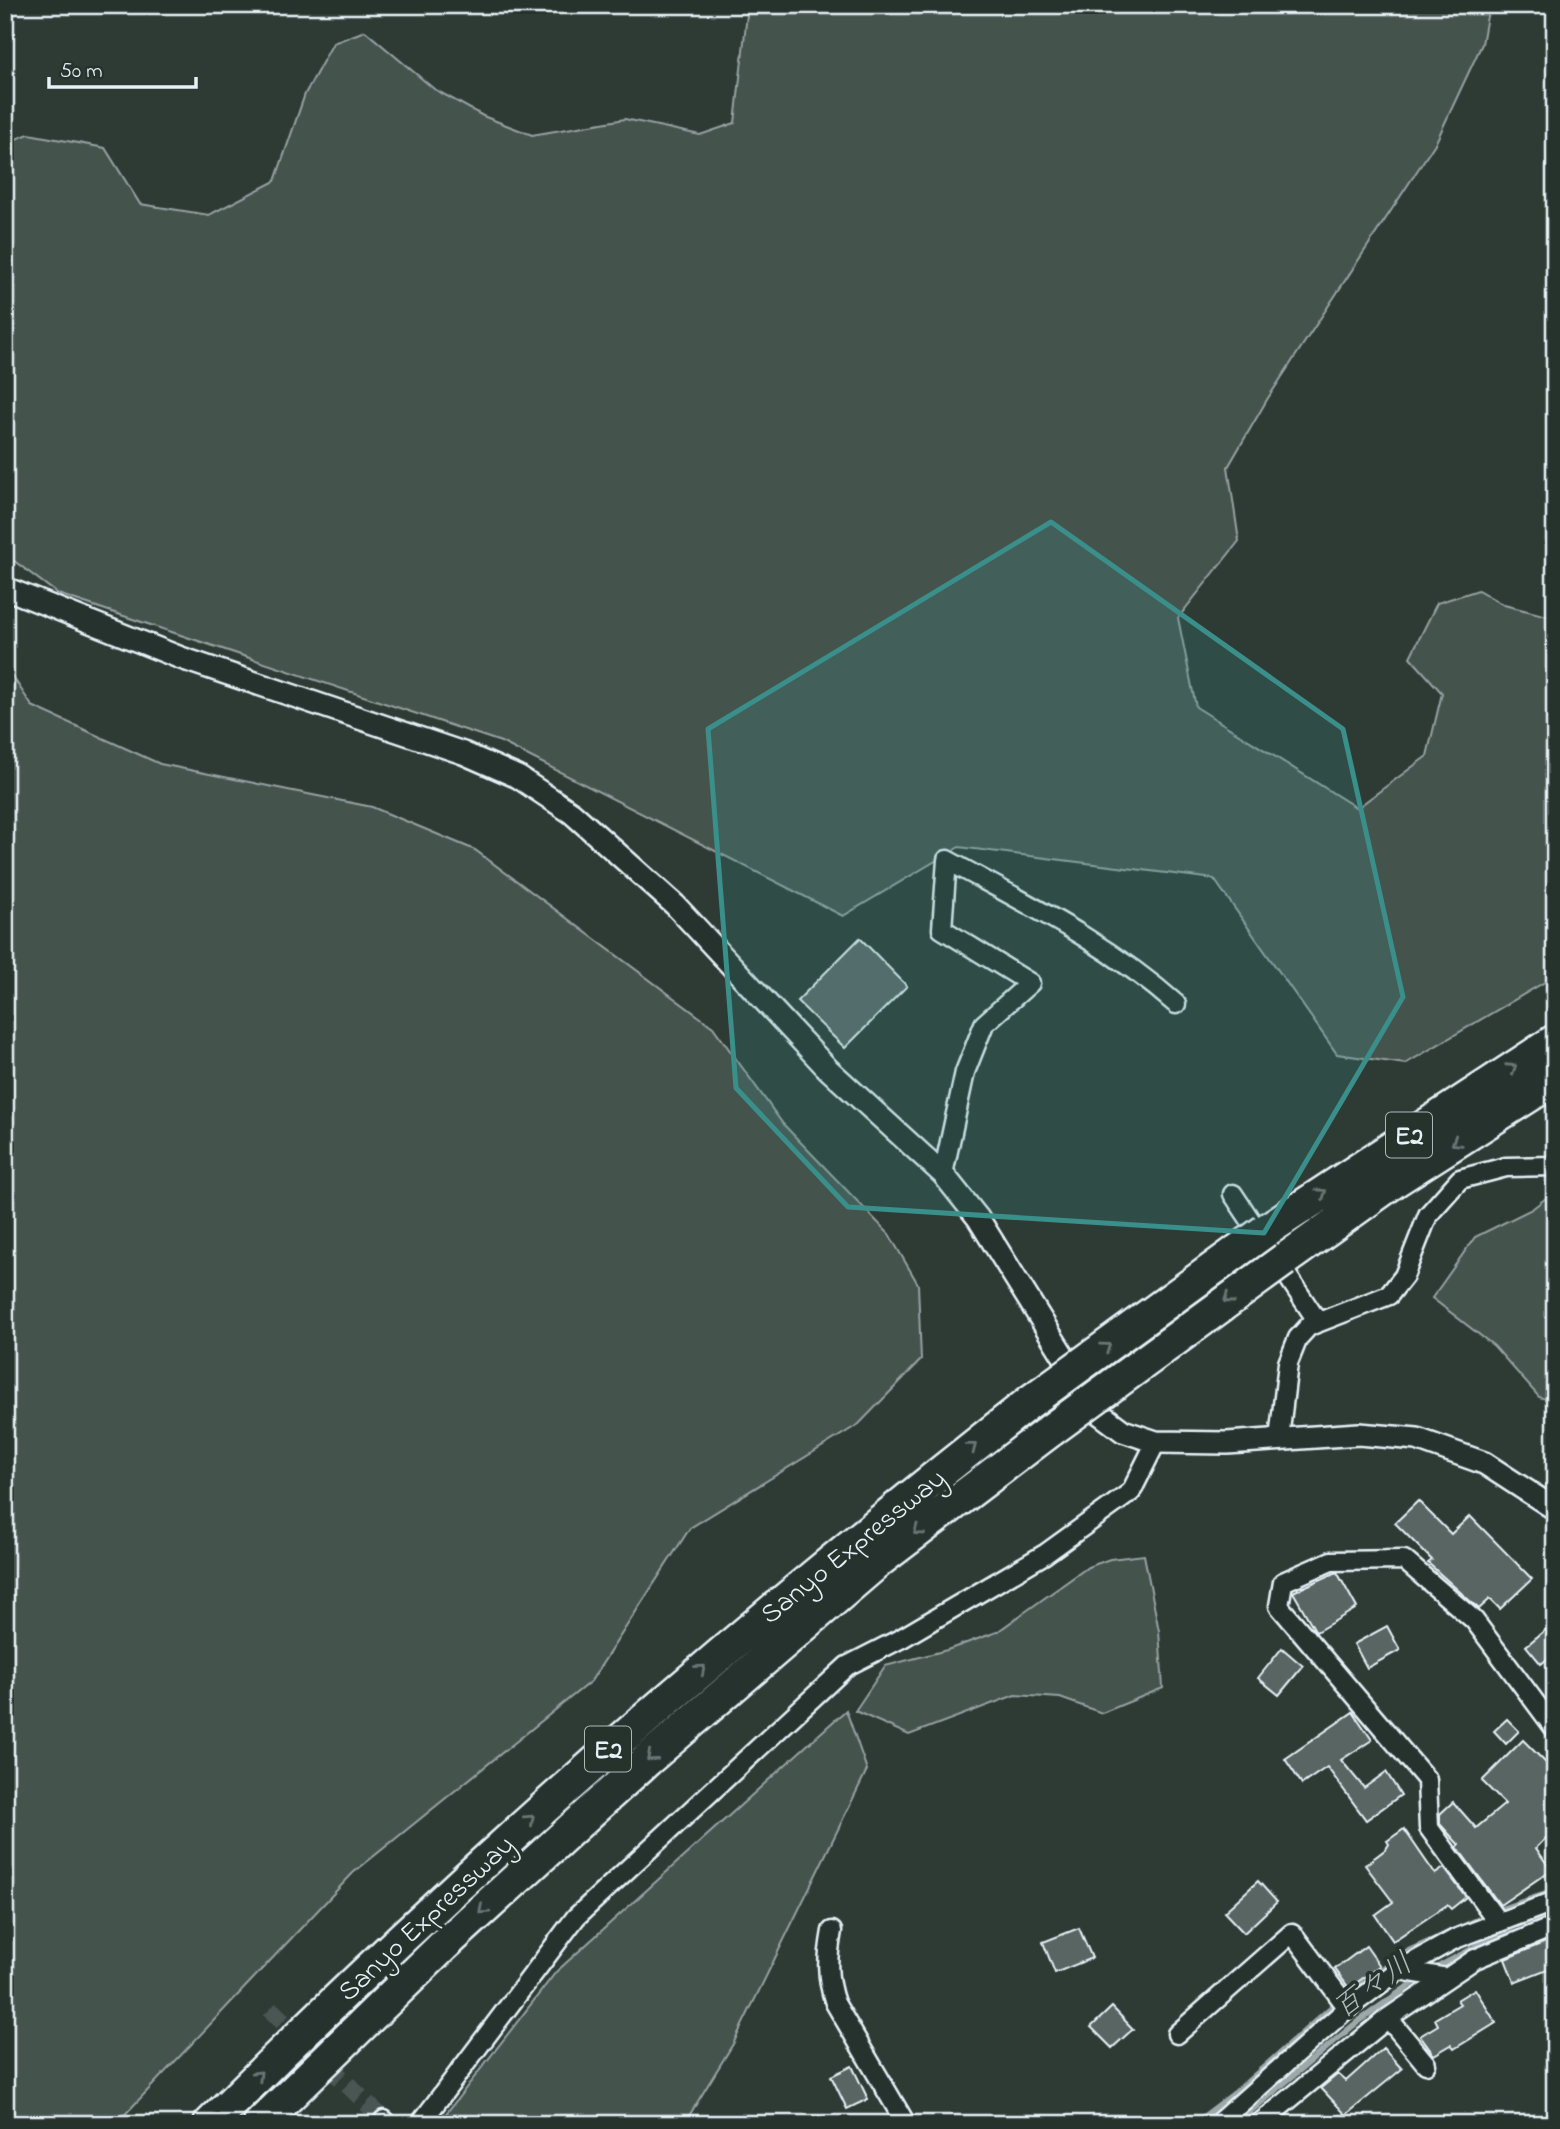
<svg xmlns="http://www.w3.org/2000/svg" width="1560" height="2129" font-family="'Indie Flower','Klee One',sans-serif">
<rect width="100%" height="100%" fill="#2e3b35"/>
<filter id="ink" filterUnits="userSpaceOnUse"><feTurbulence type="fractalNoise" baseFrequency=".0143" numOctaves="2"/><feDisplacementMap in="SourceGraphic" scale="14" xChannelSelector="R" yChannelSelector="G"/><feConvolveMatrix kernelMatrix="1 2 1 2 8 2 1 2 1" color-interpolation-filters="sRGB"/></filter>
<g filter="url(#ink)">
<!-- green -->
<path fill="#45524e" stroke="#96a2a3" stroke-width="2" d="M 748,5 L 1489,5 L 1482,44 L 1436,142 L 1268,398 L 1228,467 L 1239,541 L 1178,618 L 1196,707 L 1357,808 L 1427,756 L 1442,693 L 1410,657 L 1437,603 L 1478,590 L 1504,605 L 1555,618 L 1555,976 L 1405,1064 L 1337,1054 L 1214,879 L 959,847 L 843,916 L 501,742 L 58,594 L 5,554 L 5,143 L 29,134 L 105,148 L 140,204 L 209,215 L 275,181 L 305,94 L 333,43 L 365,31 L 434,89 L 483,116 L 532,135 L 625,119 L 700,135 L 735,123 Z
M 5,665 L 32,706 L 160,764 L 372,807 L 475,850 L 713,1027 L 783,1124 L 889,1234 L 918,1284 L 921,1360 L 859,1424 L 690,1528 L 591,1681 L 353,1873 L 116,2124 L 5,2124 Z
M 1555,1191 L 1555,1402 L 1539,1397 L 1494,1346 L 1432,1298 L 1475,1237 L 1532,1209 Z
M 1144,1555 L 1159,1631 L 1163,1688 L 1102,1713 L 1060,1698 L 1015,1695 L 909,1735 L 855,1711 L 885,1666 L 947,1650 L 997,1632 L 1088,1567 L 1110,1559 Z
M 846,1710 L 867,1770 L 733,2044 L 684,2124 L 438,2124 L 556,1972 Z"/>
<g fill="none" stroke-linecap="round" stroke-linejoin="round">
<!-- stream -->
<path stroke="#9da8a9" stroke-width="6" d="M 1429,1972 L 1515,1926 L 1555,1913
M 1194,2124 L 1235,2093 L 1335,2004 L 1404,1953 L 1504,1908 L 1555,1891
M 1235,2124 L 1355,2024 L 1420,1978"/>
</g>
<!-- building -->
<path fill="#596563" stroke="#e8f1f8" stroke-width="2" d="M 860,938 L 907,986 L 845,1048 L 797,1001 Z
M 1418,1501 L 1451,1534 L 1470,1516 L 1532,1579 L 1500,1609 L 1490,1599 L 1479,1609 L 1428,1563 L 1432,1560 L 1395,1523 Z
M 1337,1572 L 1357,1608 L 1316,1632 L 1293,1592 Z
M 1555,1622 L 1555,1653 L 1541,1664 L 1526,1646 Z
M 1387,1626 L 1400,1650 L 1367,1668 L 1354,1644 Z
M 1282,1648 L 1303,1666 L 1279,1695 L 1258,1678 Z
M 1353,1712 L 1372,1740 L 1341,1760 L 1364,1788 L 1386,1772 L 1401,1795 L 1366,1820 L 1327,1767 L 1302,1784 L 1285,1759 Z
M 1507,1719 L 1519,1731 L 1506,1744 L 1494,1731 Z
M 1523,1740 L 1555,1772 L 1555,1829 L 1536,1848 L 1551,1870 L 1500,1905 L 1457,1847 L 1459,1845 L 1440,1824 L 1440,1814 L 1453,1802 L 1476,1828 L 1505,1804 L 1482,1781 Z
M 1404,1829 L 1435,1874 L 1444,1868 L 1466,1897 L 1451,1909 L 1447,1905 L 1393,1941 L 1375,1915 L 1393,1902 L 1365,1865 L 1386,1849 L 1389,1844 L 1387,1841 Z
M 1258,1881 L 1277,1902 L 1244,1933 L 1224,1912 Z
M 1079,1928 L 1092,1958 L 1055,1973 L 1043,1942 Z
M 1555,1938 L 1555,1966 L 1514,1982 L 1505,1959 Z
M 1366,1946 L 1380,1966 L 1349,1988 L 1335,1969 Z
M 1475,1989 L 1496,2023 L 1454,2049 L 1451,2045 L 1434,2055 L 1420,2036 L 1438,2025 L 1435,2019 L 1460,2004 L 1457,2000 Z
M 1112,2007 L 1133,2029 L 1112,2048 L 1091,2027 Z
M 1383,2048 L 1402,2069 L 1346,2115 L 1321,2088 L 1338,2074 L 1346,2081 Z
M 852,2066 L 868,2099 L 847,2109 L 831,2076 Z"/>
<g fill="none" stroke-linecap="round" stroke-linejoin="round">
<!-- minor-tunnel -->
<path stroke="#4a5652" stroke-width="18" stroke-dasharray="18 9" stroke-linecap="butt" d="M 270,2009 L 384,2120"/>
<defs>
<path id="minor" d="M 943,1174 L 965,1072 L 984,1024 L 1030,983 L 942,929 L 947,860 C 1027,904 1107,943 1176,1004
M 1233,1194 L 1318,1322
M 1279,1439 L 1288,1363 L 1298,1338 L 1309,1326 L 1389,1295 L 1404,1276 L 1428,1215 L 1460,1179 L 1506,1167 L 1555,1166
M 1498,1922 L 1429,1828 L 1427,1780 L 1279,1606 L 1283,1582 L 1331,1561 L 1404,1560 L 1474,1620 L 1555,1729
M 832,1931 C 827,1958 826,1977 835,2003 L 906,2124
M 1399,1970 L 1455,1939 L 1555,1901
M 1177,2034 L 1292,1933 L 1348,2008
M 1426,2064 L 1388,2018 L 1475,1959 L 1555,1926
M 384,2120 L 388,2124
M 420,2124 L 576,1917 L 847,1666 L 902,1638 L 1045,1554 L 1131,1492 L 1156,1442
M 1217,2124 L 1348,2008 L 1399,1970 L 1447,1978
M 1259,2124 L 1388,2018"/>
<path id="tertiary" d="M 5,588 L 181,658 L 463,753 L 518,777 L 572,813 L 675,905 L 828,1069 L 943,1174 L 978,1218 L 1099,1413 L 1123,1431 L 1156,1442 L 1227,1443 L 1359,1434 L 1417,1439 L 1484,1463 L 1555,1509"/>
<path id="motorway" d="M 1265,1231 L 1555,1041
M 1284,1260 L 1396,1180 L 1555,1079
M 210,2124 C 468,1865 743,1627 1031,1401
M 260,2124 L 443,1946 L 647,1760 L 881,1559 L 1051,1430"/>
</defs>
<!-- minor casing -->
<use href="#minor" stroke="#e8f1f8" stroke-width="23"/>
<!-- tertiary casing -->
<use href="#tertiary" stroke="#e8f1f8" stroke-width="26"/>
<!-- motorway casing -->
<use href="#motorway" stroke="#e8f1f8" stroke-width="37"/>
<!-- minor -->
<use href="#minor" stroke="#26332d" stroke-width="18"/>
<!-- tertiary -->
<use href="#tertiary" stroke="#26332d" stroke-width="21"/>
<!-- motorway -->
<use href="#motorway" stroke="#26332d" stroke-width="32"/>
<defs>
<path id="motorway-bridge" d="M 1031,1401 L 1265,1231
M 1051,1430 L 1284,1260"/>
</defs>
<!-- motorway-bridge casing -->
<use href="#motorway-bridge" stroke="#e8f1f8" stroke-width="37" stroke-linecap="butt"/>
<!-- motorway-bridge -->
<use href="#motorway-bridge" stroke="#26332d" stroke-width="32"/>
</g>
<!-- one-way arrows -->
<defs><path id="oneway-chevron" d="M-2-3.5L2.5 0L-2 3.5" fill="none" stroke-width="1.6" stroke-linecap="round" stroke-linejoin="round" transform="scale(1.75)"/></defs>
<g stroke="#6a7674">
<use href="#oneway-chevron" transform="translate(1512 1068) rotate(-33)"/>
<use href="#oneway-chevron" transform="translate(1456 1142) rotate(148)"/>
<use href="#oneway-chevron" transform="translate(1322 1193) rotate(-34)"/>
<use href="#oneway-chevron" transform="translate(1228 1299) rotate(145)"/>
<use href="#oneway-chevron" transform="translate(1106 1347) rotate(-36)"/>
<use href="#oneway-chevron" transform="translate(972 1447) rotate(-38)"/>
<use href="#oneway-chevron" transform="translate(918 1531) rotate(143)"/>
<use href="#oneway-chevron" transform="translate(701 1669) rotate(-40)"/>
<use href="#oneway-chevron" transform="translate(651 1757) rotate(139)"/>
<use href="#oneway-chevron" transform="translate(530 1819) rotate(-42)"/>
<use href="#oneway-chevron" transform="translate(483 1910) rotate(138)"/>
<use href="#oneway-chevron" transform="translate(258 2075) rotate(-45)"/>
</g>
</g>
<!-- marked area -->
<path fill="#3a8f8a" fill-opacity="0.2" stroke="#3a8f8a" stroke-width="5" stroke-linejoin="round" d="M 1051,522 L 1343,729 L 1403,997 L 1264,1233 L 848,1207 L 736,1088 L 708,729 Z"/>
<g text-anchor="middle" stroke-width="7" stroke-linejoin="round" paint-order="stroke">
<!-- shield labels -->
<g fill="#26332d" stroke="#aeb8bb" stroke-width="2">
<rect x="1386" y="1112.5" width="46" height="45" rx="5"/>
<rect x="585" y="1726.5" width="46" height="45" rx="5"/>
</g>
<g font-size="26" font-weight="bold" fill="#e8f1f8">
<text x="1409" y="1144">E2</text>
<text x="608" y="1758">E2</text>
</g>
<!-- street labels -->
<g font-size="28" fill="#e8f1f8" stroke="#26332d">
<text transform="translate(852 1545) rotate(-39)" y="10">Sanyo Expressway</text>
<text transform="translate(425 1917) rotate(-43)" y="10">Sanyo Expressway</text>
</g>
<!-- water labels -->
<g font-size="30" font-style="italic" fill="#b0babd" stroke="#26332d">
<text transform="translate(1372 1985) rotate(-36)" y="10">百々川</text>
</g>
</g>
<!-- margin -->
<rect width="1560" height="2129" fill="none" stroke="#26332d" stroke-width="28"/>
<rect x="14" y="14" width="1532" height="2101" fill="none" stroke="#e8f1f8" stroke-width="2.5" filter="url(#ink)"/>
<!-- scale -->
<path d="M49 77v10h147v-10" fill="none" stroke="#e8f1f8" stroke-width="3.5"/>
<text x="60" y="77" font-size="21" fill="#e8f1f8" stroke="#26332d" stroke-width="5" paint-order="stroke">50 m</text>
</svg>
